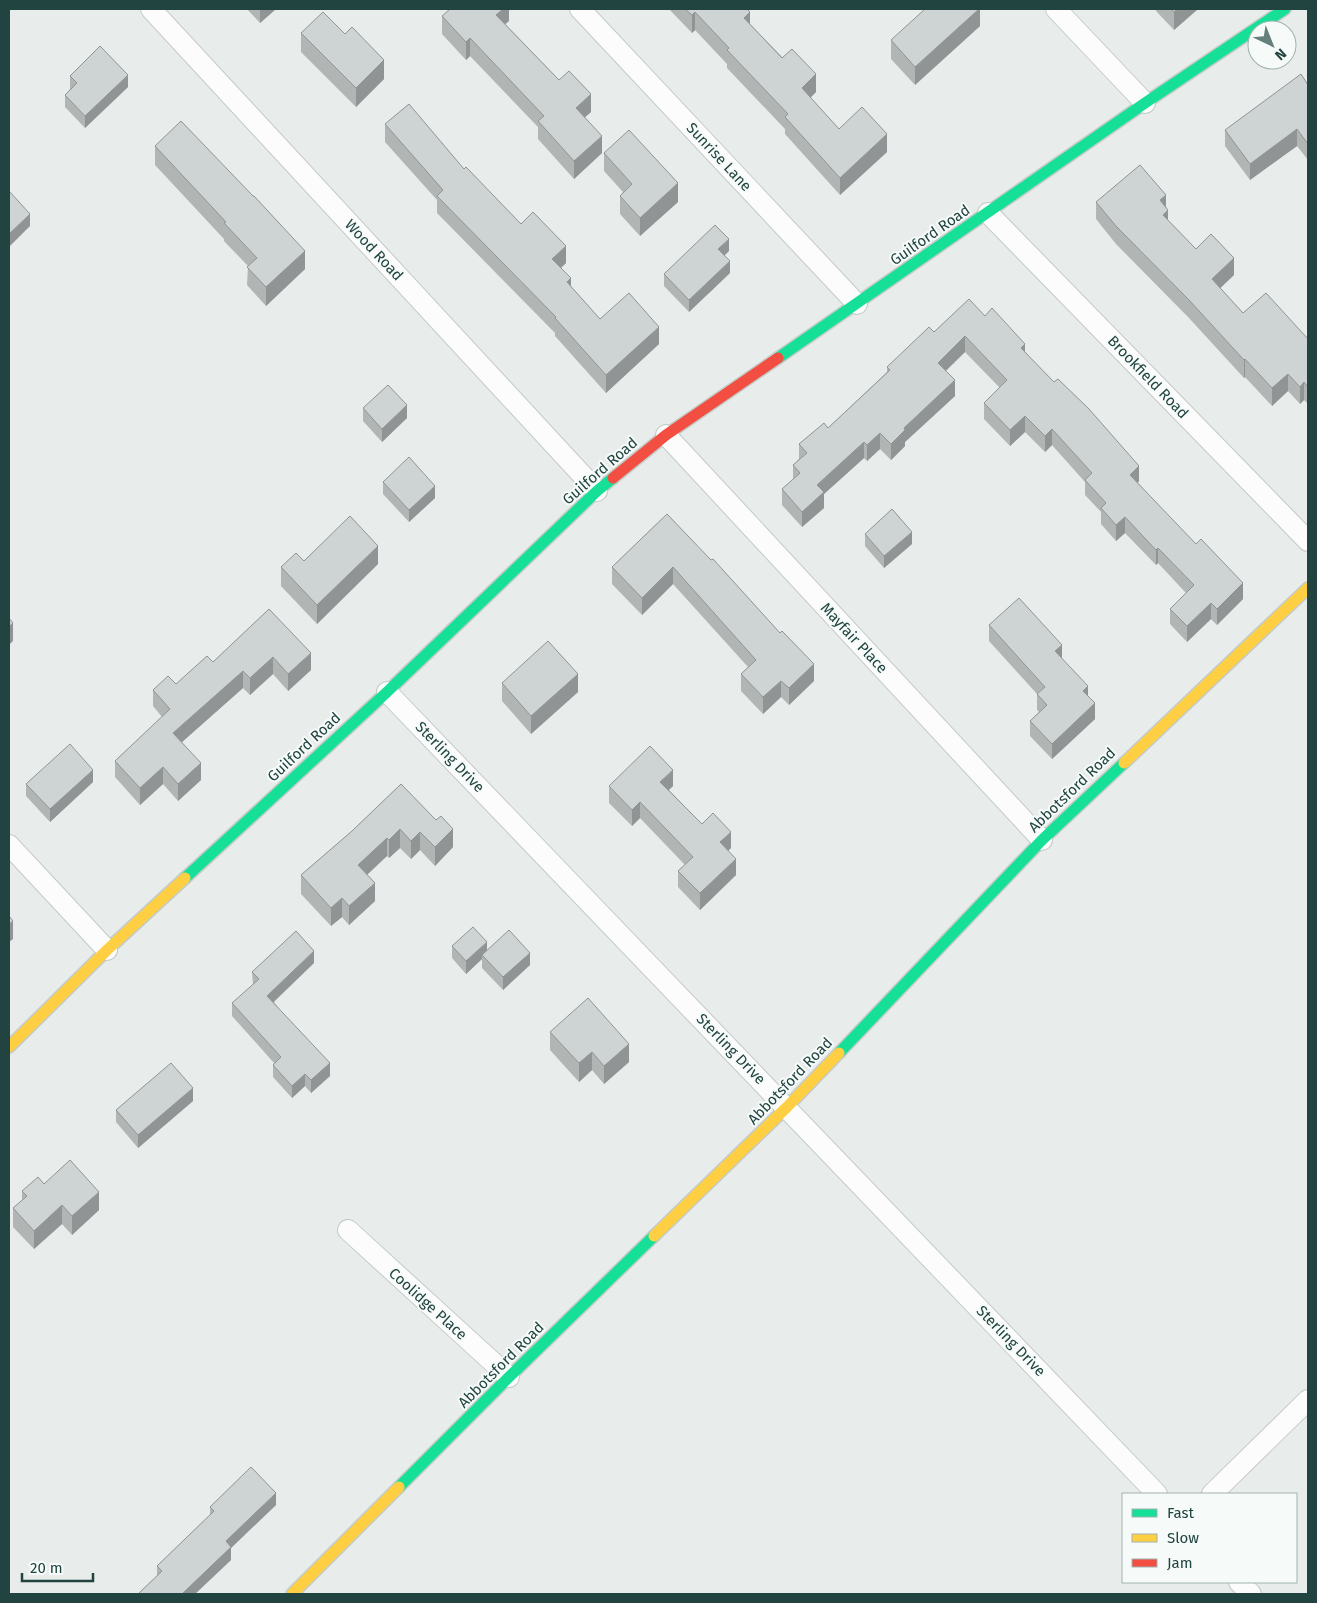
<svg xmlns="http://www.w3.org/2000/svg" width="1317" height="1603" font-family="'Fira Sans',sans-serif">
<rect width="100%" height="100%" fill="#e8edeb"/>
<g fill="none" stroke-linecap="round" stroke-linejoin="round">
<defs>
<path id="street" d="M 151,9 L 597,491
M 580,9 L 857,304
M 1056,9 L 1145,103
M 988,213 L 1308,541
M 666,435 L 1042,840
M 387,692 L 1157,1494
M 9,845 L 107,950
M 348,1230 L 509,1377
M 1212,1494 L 1308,1400
M 1239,1582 L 1251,1594"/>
<path id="fast" d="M 778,358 L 1145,103 L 1285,9
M 185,878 L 387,692 L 597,491 L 613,478
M 839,1053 L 1042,840 L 1124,763
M 399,1487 L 509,1377 L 654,1236"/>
<path id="slow" d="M 1124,763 L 1308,588
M 9,1047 L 107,950 L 185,878
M 654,1236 L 787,1107 L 839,1053
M 292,1594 L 399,1487"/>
<path id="jam" d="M 613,478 L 666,435 L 778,358"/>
</defs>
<!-- street casing -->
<use href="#street" stroke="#c4cac8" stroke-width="22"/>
<!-- fast casing -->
<use href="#fast" stroke="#c3cbc9" stroke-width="14"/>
<!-- slow casing -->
<use href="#slow" stroke="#c3cbc9" stroke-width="14"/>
<!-- jam casing -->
<use href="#jam" stroke="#c3cbc9" stroke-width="14"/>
<!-- street -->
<use href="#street" stroke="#fcfcfc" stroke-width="20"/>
<!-- fast -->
<use href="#fast" stroke="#16e098" stroke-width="11"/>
<!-- slow -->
<use href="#slow" stroke="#ffcf43" stroke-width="11"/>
<!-- jam -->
<use href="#jam" stroke="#f24e42" stroke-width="11"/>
</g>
<!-- wall -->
<path fill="#b1b6b5" d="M 247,9 L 276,9 L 260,23 Z
M 509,9 L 509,21 L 505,24 L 559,80 L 591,112 L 585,117 L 602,153 L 574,179 L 538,139 L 538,127 L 470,56 L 466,60 L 442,34 L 442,16 Z
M 669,9 L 747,9 L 750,24 L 816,92 L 810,98 L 839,129 L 887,152 L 840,195 L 785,134 L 785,129 L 727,68 L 727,64 L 695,30 L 692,33 Z
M 980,9 L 980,26 L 915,85 L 891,59 L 891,40 Z
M 1156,9 L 1198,9 L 1174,30 L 1156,11 Z
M 301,33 L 384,79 L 356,107 L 301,52 Z
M 70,76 L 128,87 L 85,128 L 65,107 L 65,95 L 70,89 Z
M 1308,85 L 1308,160 L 1297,146 L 1250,180 L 1225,146 L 1225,130 Z
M 385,124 L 464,169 L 521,224 L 566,263 L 561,268 L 571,287 L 600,319 L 659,344 L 606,393 L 555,336 L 555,333 L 437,213 L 437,200 L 385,142 Z
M 155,146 L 305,269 L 266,306 L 247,285 L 248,266 L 224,241 L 224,239 L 155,165 Z
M 604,153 L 678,202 L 640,236 L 620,214 L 620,196 L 623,192 L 604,171 Z
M 1096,202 L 1166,206 L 1168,221 L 1196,249 L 1234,275 L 1220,288 L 1243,313 L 1308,339 L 1308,404 L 1304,400 L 1300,404 L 1288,391 L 1272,406 L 1245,377 L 1244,378 L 1189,318 L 1116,244 L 1096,219 Z
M 729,251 L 724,255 L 730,273 L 689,312 L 664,286 L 664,274 Z
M 985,316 L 1025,353 L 1139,481 L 1138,483 L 1243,599 L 1217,625 L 1211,619 L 1187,642 L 1170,624 L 1170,609 L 1186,593 L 1158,563 L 1156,565 L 1125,533 L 1116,541 L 1101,524 L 1101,512 L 1085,495 L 1085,482 L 1052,445 L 1045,452 L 1025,432 L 1010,446 L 984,419 L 984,403 L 1000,388 L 965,352 L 946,371 L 955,396 L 905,442 L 905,446 L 891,460 L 880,449 L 867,461 L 864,458 L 824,494 L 824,508 L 802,527 L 782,505 L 782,489 L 793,479 L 793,465 L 799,459 L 799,444 L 828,428 L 887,372 L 887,367 L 934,332 Z
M 363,408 L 407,418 L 382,442 L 363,421 Z
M 383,482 L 435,498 L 409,522 L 383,494 Z
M 667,514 L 814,681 L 789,705 L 781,697 L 763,714 L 741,691 L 741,674 L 748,667 L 673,584 L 642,615 L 612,584 L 612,567 Z
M 865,534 L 912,544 L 884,568 L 865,546 Z
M 304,561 L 378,564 L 317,624 L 281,586 L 281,567 Z
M 269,609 L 311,670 L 288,691 L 273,674 L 250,695 L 243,688 L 182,742 L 201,780 L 178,801 L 163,784 L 140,805 L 115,777 L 115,761 L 162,717 L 153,706 L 153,690 L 176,684 L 213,662 Z
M 989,625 L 1062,659 L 1088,697 L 1095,719 L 1052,759 L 1030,736 L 1030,721 L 1039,712 L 1037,710 L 1037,694 L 989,641 Z
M 502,683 L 578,692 L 531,734 L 502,701 Z
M 93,782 L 50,822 L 26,796 L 26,784 Z
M 401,784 L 453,847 L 435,866 L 420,850 L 411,859 L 400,848 L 389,858 L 387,856 L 367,875 L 375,901 L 349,925 L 342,917 L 331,926 L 301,894 L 301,875 L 352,831 Z
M 609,786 L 673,786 L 669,790 L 702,824 L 731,848 L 728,851 L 736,875 L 700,910 L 678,887 L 678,871 L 685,865 L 640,818 L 632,826 L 609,803 Z
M 452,946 L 487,951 L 530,965 L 503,990 L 482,968 L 482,959 L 466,974 L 452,958 Z
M 314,963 L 274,1002 L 330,1076 L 311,1093 L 305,1086 L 292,1098 L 273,1077 L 273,1065 L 274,1063 L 232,1016 L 232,1003 L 253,985 L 252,972 Z
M 550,1032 L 629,1062 L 604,1084 L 592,1070 L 579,1082 L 550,1050 Z
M 193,1101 L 138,1148 L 116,1122 L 116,1110 Z
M 44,1184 L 99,1210 L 72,1235 L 62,1224 L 34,1249 L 13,1227 L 13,1208 L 22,1200 L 22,1191 Z
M 276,1505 L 231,1548 L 231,1560 L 195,1594 L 138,1594 L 157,1576 L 157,1566 L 210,1515 L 210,1507 Z"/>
<!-- shaded-wall -->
<path fill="#909494" d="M 260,9 L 276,9 L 260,23 Z
M 503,9 L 509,9 L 509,21 L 496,32 L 496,15 Z
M 979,9 L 980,9 L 980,26 L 915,85 L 915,67 Z
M 1177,9 L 1198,9 L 1174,30 L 1174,12 Z
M 695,12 L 695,30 L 692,33 L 692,15 Z
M 750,12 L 750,30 L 744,18 Z
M 470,38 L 470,56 L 466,60 L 466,42 Z
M 384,60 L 384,79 L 356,107 L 356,88 Z
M 816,74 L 816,92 L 802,106 L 802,88 Z
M 128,75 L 128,87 L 85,128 L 85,116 Z
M 591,94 L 591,112 L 576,125 L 576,108 Z
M 1297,129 L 1297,146 L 1250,180 L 1250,164 Z
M 887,134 L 887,152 L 840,195 L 840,178 Z
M 602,136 L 602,153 L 574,179 L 574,161 Z
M 678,183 L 678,202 L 640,236 L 640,218 Z
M 1166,195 L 1166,212 L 1168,210 L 1168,227 L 1163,232 L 1160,200 Z
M 30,214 L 30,226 L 9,247 L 9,234 Z
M 729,239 L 729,251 L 718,262 L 718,249 Z
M 566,246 L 566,263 L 552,276 L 552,259 Z
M 305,251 L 305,269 L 266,306 L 266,287 Z
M 1234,258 L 1234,275 L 1212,296 L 1212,279 Z
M 730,261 L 730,273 L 689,312 L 689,300 Z
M 571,278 L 571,295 L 567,282 Z
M 659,327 L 659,344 L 606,393 L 606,375 Z
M 965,336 L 965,352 L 938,378 L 938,363 Z
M 1025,344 L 1025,359 L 1021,348 Z
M 1245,359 L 1245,377 L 1244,378 L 1244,360 Z
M 1288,374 L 1288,391 L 1272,406 L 1272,388 Z
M 955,380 L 955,396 L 905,442 L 905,446 L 891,460 L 891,444 L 904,428 Z
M 1304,382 L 1304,400 L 1300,404 L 1300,387 Z
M 407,405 L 407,418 L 382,442 L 382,429 Z
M 1025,416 L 1025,432 L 1010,446 L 1010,430 Z
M 1052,429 L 1052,445 L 1045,452 L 1045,436 Z
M 880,433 L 880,449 L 867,461 L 867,445 Z
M 864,442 L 864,458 L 824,494 L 824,508 L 802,527 L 802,512 L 817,485 Z
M 1139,466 L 1139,481 L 1130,490 L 1130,475 Z
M 435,486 L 435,498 L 409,522 L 409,510 Z
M 1125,517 L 1125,533 L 1116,541 L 1116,525 Z
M 912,532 L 912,544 L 884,568 L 884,556 Z
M 378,546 L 378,564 L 317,624 L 317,605 Z
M 1158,548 L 1158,563 L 1156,565 L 1156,550 Z
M 673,567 L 673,584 L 642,615 L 642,598 Z
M 1243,583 L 1243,599 L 1217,625 L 1217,609 Z
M 1211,603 L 1211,619 L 1187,642 L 1187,626 Z
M 13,623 L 13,641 L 9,645 L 9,627 Z
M 1062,645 L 1062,660 L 1055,651 Z
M 311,653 L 311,670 L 288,691 L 288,674 Z
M 273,657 L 273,674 L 250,695 L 250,678 Z
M 814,664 L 814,681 L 789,705 L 789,688 Z
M 243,671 L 243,688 L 173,750 L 173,733 Z
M 578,674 L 578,692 L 531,734 L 531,716 Z
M 781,681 L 781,697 L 763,714 L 763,697 Z
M 1088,686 L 1088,702 L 1083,691 Z
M 1095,703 L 1095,719 L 1052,759 L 1052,744 Z
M 201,763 L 201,780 L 178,801 L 178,784 Z
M 163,767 L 163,784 L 140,805 L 140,788 Z
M 93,770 L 93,782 L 50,822 L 50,809 Z
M 673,770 L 673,786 L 660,798 L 660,782 Z
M 640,802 L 640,818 L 632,826 L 632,810 Z
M 400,829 L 400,848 L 389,858 L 389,840 Z
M 453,829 L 453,847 L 435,866 L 435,847 Z
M 420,832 L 420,850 L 411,859 L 411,841 Z
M 731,832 L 731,848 L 720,858 L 720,842 Z
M 387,838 L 387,856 L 358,883 L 358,865 Z
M 736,859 L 736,875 L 700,910 L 700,893 Z
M 375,883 L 375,901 L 349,925 L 349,906 Z
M 342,898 L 342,917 L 331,926 L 331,908 Z
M 13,921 L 13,939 L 9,942 L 9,924 Z
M 487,942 L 487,954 L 482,955 L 482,959 L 466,974 L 466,961 Z
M 314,951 L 314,963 L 267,1008 L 267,996 Z
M 530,953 L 530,965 L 503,990 L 503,977 Z
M 629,1044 L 629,1062 L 604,1084 L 604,1066 Z
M 592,1052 L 592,1070 L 579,1082 L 579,1063 Z
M 330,1063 L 330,1076 L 311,1093 L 311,1080 Z
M 305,1074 L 305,1086 L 292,1098 L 292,1086 Z
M 193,1088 L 193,1101 L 138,1148 L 138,1135 Z
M 99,1192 L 99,1210 L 72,1235 L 72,1216 Z
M 62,1205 L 62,1224 L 34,1249 L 34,1231 Z
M 276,1493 L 276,1505 L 231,1548 L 231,1560 L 195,1594 L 182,1594 L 226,1541 Z"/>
<!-- building -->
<path fill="#ced4d3" stroke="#909494" d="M 450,9 L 503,9 L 496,15 L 559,80 L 569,71 L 591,94 L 576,108 L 602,136 L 574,161 L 538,121 L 544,116 L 470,38 L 466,42 L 442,16 Z
M 685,9 L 747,9 L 750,12 L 744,18 L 782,58 L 792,49 L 816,74 L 802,88 L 839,129 L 862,107 L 887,134 L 840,178 L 785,117 L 788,114 L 727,50 L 729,48 L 695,12 L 692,15 Z
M 925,9 L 979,9 L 915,67 L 891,40 Z
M 1171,9 L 1177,9 L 1174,12 Z
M 323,12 L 345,34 L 352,27 L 384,60 L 356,88 L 301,33 Z
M 100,46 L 128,75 L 85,116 L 65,95 L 77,83 L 70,76 Z
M 1301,74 L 1308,85 L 1308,144 L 1297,129 L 1250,164 L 1225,130 Z
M 409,104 L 464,169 L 466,167 L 521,224 L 533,212 L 566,246 L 552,259 L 571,278 L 567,282 L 600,319 L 629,293 L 659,327 L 606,375 L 555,318 L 556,317 L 437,196 L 443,190 L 385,124 Z
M 181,121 L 253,196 L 254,196 L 305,251 L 266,287 L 247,267 L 257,258 L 224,223 L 226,222 L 155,146 Z
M 629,130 L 678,183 L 640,218 L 620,196 L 632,184 L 604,153 Z
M 1140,165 L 1166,195 L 1160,200 L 1168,210 L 1163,215 L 1196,249 L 1211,234 L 1234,258 L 1212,279 L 1243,313 L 1266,293 L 1308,339 L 1308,387 L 1304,382 L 1300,387 L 1288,374 L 1272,388 L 1245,359 L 1244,360 L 1189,300 L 1116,226 L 1096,202 Z
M 9,191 L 30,214 L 9,234 Z
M 715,225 L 729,239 L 718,249 L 730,261 L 689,300 L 664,274 Z
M 969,299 L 985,316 L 992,308 L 1025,344 L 1021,348 L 1054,382 L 1058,379 L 1089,409 L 1139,466 L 1130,475 L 1196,544 L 1201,539 L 1243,583 L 1217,609 L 1211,603 L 1187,626 L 1170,609 L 1194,585 L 1158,548 L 1156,550 L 1125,517 L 1116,525 L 1101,508 L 1106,503 L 1085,480 L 1092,473 L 1052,429 L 1045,436 L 1025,416 L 1010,430 L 984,403 L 1007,380 L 965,336 L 938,363 L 955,380 L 904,428 L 905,430 L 891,444 L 880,433 L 867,445 L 864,442 L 817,485 L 824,492 L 802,512 L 782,489 L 800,473 L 793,465 L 807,453 L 799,444 L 824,423 L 828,428 L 890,370 L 887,367 L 929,327 L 934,332 Z
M 388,385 L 407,405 L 382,429 L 363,408 Z
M 409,457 L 435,486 L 409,510 L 383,482 Z
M 892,509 L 912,532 L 884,556 L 865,534 Z
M 667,514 L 711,560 L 713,559 L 780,633 L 782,631 L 814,664 L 789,688 L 781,681 L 763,697 L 741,674 L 756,660 L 673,567 L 642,598 L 612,567 Z
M 350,516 L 378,546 L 317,605 L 281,567 L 296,553 L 304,561 Z
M 1019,598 L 1062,645 L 1055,651 L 1088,686 L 1083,691 L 1095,703 L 1052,744 L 1030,721 L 1047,705 L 1037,694 L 1045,687 L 989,625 Z
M 269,609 L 311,653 L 288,674 L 273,657 L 250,678 L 243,671 L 173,733 L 201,763 L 178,784 L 163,767 L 140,788 L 115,761 L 170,709 L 153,690 L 168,676 L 176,684 L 207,656 L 213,662 Z
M 9,618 L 13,623 L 9,627 Z
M 548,641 L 578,674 L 531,716 L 502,683 Z
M 70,744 L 93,770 L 50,809 L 26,784 Z
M 650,746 L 673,770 L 660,782 L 702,824 L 713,813 L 731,832 L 720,842 L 736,859 L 700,893 L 678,871 L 693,857 L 640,802 L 632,810 L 609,786 Z
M 401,784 L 436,820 L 441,816 L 453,829 L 435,847 L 420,832 L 411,841 L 400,829 L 389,840 L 387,838 L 358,865 L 375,883 L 349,906 L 342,898 L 331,908 L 301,875 L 352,831 Z
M 9,916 L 13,921 L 9,924 Z
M 473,927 L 487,942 L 466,961 L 452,946 Z
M 509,930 L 530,953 L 503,977 L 482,955 Z
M 296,931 L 314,951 L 267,996 L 330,1063 L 311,1080 L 305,1074 L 292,1086 L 273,1065 L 281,1057 L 232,1003 L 259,979 L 252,972 Z
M 588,998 L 629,1044 L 604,1066 L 592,1052 L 579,1063 L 550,1032 Z
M 171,1063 L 193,1088 L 138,1135 L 116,1110 Z
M 70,1160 L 99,1192 L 72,1216 L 62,1205 L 34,1231 L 13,1208 L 27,1196 L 22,1191 L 38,1177 L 44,1184 Z
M 251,1467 L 276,1493 L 226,1541 L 231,1547 L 182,1594 L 138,1594 L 162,1571 L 157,1566 L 214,1511 L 210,1507 Z"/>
<g text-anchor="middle" stroke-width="4" stroke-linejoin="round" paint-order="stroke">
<!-- street labels -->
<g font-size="15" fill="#214440" stroke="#f6fbf9">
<text transform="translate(719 157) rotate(47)" y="5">Sunrise Lane</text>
<text transform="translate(930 235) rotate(-35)" y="5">Guilford Road</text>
<text transform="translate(374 250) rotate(47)" y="5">Wood Road</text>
<text transform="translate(1148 377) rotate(46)" y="5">Brookfield Road</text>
<text transform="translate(600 471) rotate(-41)" y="5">Guilford Road</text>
<text transform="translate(854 638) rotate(47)" y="5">Mayfair Place</text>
<text transform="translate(304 747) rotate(-43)" y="5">Guilford Road</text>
<text transform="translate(450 757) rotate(46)" y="5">Sterling Drive</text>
<text transform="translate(1072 790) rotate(-44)" y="5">Abbotsford Road</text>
<text transform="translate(731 1049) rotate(46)" y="5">Sterling Drive</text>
<text transform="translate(790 1081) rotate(-46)" y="5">Abbotsford Road</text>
<text transform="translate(428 1304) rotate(42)" y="5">Coolidge Place</text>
<text transform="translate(1011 1341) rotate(46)" y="5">Sterling Drive</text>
<text transform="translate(501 1365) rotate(-45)" y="5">Abbotsford Road</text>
</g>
</g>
<!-- border -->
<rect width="1317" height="1603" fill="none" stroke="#214440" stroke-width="20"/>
<!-- legend -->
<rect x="1122" y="1493" width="175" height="90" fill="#f6fbf9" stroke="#a1b2af"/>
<rect x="1132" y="1509" width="25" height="8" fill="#16e098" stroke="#a1b2af"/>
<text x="1167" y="1518" font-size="15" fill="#214440">Fast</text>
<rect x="1132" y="1534" width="25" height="8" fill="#ffcf43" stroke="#a1b2af"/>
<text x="1167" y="1543" font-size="15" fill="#214440">Slow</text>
<rect x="1132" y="1559" width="25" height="8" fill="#f24e42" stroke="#a1b2af"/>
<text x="1167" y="1568" font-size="15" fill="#214440">Jam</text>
<!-- north arrow -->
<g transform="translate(1272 45) rotate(137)"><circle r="24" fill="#f6fbf9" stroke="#a1b2af"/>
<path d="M0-4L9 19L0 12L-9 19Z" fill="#677f7c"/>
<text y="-8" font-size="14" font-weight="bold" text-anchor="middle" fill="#214440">N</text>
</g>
<!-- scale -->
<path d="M22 1573v8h71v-8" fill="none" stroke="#214440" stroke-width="2.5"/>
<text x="30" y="1573" font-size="15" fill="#214440" stroke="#f6fbf9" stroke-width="4" paint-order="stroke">20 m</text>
</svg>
